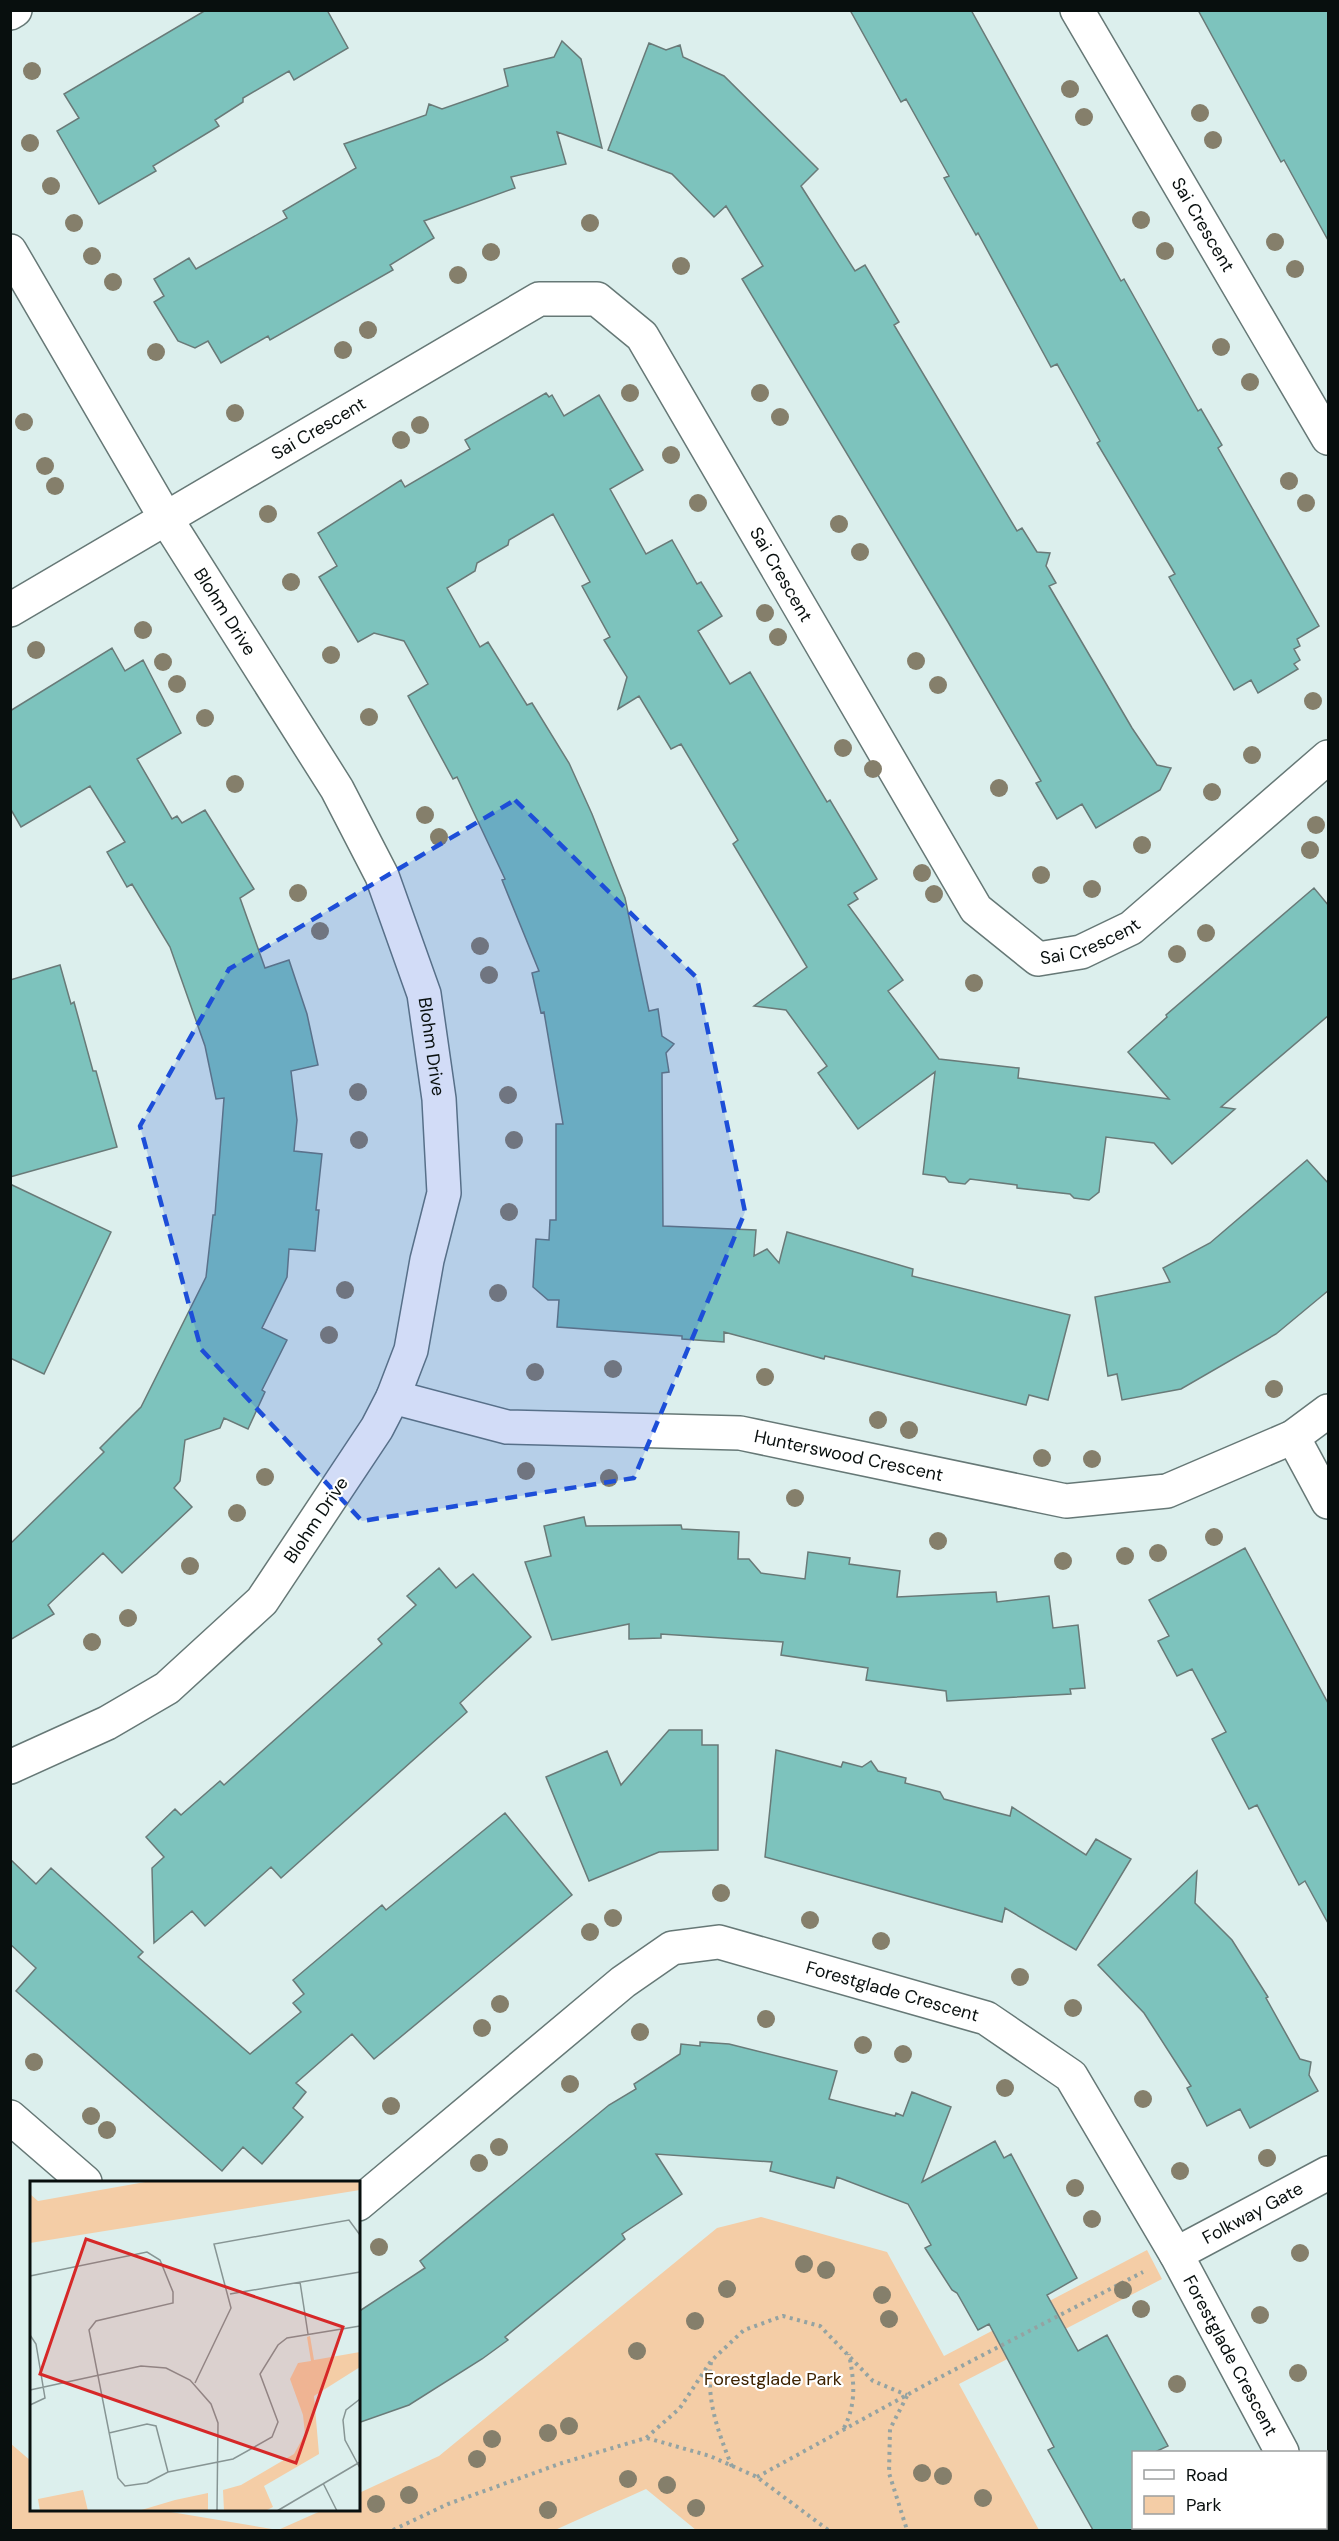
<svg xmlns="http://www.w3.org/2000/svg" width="1339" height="2541" font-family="'DM Sans',sans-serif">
<rect width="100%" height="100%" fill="#dcefed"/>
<!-- green -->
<path fill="#f4cda6" d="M 761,2217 L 887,2252 L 944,2356 L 1147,2250 L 1162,2279 L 959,2384 L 1039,2530 L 696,2530 L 646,2489 L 555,2530 L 11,2530 L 10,2443 L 31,2461 L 32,2510 L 159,2510 L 278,2530 L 323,2510 L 358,2510 L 359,2493 L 439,2456 L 717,2228 Z"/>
<!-- building -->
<path fill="#7dc3bd" stroke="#697a78" stroke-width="1.5" d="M 206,10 L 327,10 L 348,48 L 294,80 L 289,71 L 243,98 L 243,102 L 215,120 L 219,126 L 153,166 L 156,171 L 99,204 L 57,131 L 79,118 L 64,94 Z
M 850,10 L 971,10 L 1121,281 L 1124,279 L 1198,411 L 1201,409 L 1222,445 L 1218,448 L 1319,626 L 1297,639 L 1300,646 L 1294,649 L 1300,660 L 1294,664 L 1298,669 L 1258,693 L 1251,680 L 1234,690 L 1169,577 L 1175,574 L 1097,443 L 1100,441 L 1057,364 L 1051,367 L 978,233 L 976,235 L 944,178 L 949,176 L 906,99 L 901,102 Z
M 1198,10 L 1329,10 L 1329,242 L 1284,160 L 1281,162 Z
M 562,41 L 581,59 L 602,148 L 557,132 L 566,164 L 511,177 L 515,188 L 424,221 L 434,238 L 390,265 L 393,270 L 270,340 L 268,336 L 221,363 L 208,341 L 195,348 L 178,341 L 154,302 L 164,296 L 154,279 L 189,258 L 196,269 L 287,218 L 283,211 L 356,168 L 344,144 L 426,115 L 429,104 L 442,109 L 508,86 L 504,69 L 554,57 Z
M 649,43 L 666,50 L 680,45 L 683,57 L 724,76 L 818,169 L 801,186 L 855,271 L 865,265 L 899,322 L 894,325 L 1017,531 L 1022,528 L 1037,552 L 1050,553 L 1046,566 L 1056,583 L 1049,586 L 1132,728 L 1157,765 L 1171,768 L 1160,790 L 1096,828 L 1082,804 L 1057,819 L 1036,783 L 1041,781 L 948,622 L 742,279 L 763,266 L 726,206 L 714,217 L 672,174 L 608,150 Z
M 546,393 L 549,397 L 552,395 L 564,416 L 599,395 L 643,470 L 610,489 L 646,554 L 672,540 L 697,584 L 701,582 L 722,616 L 698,631 L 730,684 L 750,672 L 827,802 L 830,800 L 877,879 L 854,893 L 858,899 L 848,905 L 903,980 L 888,991 L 939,1059 L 1019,1068 L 1018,1078 L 1169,1099 L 1128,1052 L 1167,1017 L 1166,1015 L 1314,888 L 1329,906 L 1329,1015 L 1221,1107 L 1235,1109 L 1172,1164 L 1154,1143 L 1106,1137 L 1099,1192 L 1089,1200 L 1074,1198 L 1070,1194 L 1017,1188 L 1017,1185 L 970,1179 L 965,1184 L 949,1182 L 945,1177 L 923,1174 L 935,1072 L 858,1129 L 818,1073 L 827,1066 L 786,1010 L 754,1006 L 807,967 L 733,844 L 738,840 L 681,744 L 671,749 L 639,696 L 618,709 L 627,677 L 604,640 L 610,637 L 582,586 L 590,582 L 553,514 L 509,540 L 508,545 L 477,563 L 475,571 L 447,588 L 480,647 L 488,642 L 527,705 L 532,703 L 569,763 L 592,814 L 625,898 L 649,1011 L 658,1009 L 662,1036 L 674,1044 L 666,1053 L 669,1072 L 662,1073 L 663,1226 L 756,1230 L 754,1256 L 767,1249 L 779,1263 L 787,1232 L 913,1269 L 912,1276 L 1070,1315 L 1048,1400 L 1029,1395 L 1026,1405 L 825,1356 L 824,1359 L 724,1332 L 724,1342 L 682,1339 L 682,1336 L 557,1327 L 559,1300 L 548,1300 L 533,1287 L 536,1239 L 549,1240 L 550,1220 L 556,1220 L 556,1124 L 563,1124 L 544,1012 L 541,1013 L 532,973 L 539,971 L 502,880 L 505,879 L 457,777 L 453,779 L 408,696 L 428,684 L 404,641 L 374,633 L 358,642 L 319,577 L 337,566 L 318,533 L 401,480 L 405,487 L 470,449 L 465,440 Z
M 112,648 L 125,671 L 143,660 L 181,733 L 137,759 L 172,819 L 177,816 L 182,823 L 205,810 L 254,889 L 240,898 L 265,968 L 289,960 L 307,1014 L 318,1065 L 291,1071 L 297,1120 L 294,1151 L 322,1154 L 316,1210 L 319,1210 L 315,1251 L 289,1249 L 287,1277 L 262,1328 L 287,1340 L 262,1390 L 265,1392 L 248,1429 L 224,1418 L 220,1428 L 185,1440 L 180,1481 L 174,1488 L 192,1507 L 122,1573 L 103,1553 L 48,1605 L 54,1614 L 10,1640 L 10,1544 L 104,1452 L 100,1448 L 141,1407 L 206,1277 L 213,1215 L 215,1215 L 224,1098 L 216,1099 L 205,1046 L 170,947 L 132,884 L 127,887 L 107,852 L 125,842 L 90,786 L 21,827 L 10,808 L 10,711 Z
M 60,965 L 71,1004 L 74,1002 L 93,1071 L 96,1071 L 117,1147 L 10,1177 L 10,980 Z
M 1307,1160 L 1329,1184 L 1329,1290 L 1276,1334 L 1181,1389 L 1122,1400 L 1117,1374 L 1108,1376 L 1095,1297 L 1170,1282 L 1163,1268 L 1210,1243 Z
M 10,1184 L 111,1232 L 44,1374 L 10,1358 Z
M 584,1517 L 586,1526 L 681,1525 L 682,1529 L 739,1532 L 738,1559 L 749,1559 L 761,1573 L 805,1579 L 808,1552 L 850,1558 L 849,1564 L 900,1571 L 897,1597 L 996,1592 L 997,1602 L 1049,1596 L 1053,1628 L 1078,1625 L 1085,1688 L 1070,1689 L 1071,1694 L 947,1701 L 946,1691 L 866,1680 L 868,1668 L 781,1655 L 783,1642 L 661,1634 L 661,1638 L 629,1639 L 629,1624 L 552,1640 L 525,1562 L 551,1556 L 544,1526 Z
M 1245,1548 L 1329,1705 L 1329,1925 L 1305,1881 L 1299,1885 L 1257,1805 L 1249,1809 L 1212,1739 L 1226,1732 L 1192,1669 L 1177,1676 L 1158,1641 L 1169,1636 L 1149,1600 Z
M 439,1568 L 456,1588 L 473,1574 L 531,1637 L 460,1703 L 467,1712 L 281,1878 L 271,1867 L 205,1926 L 192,1911 L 154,1943 L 152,1868 L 164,1857 L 146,1837 L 175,1809 L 181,1815 L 220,1781 L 224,1785 L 382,1644 L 378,1639 L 416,1605 L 407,1596 Z
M 669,1730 L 702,1730 L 702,1745 L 718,1745 L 718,1850 L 659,1852 L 589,1881 L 546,1777 L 607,1751 L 621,1785 Z
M 776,1750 L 841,1767 L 843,1762 L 862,1767 L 871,1761 L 878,1771 L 906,1778 L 905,1783 L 940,1792 L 944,1799 L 1010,1816 L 1012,1807 L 1086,1855 L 1096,1839 L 1131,1859 L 1076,1950 L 1005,1908 L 1002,1922 L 765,1857 Z
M 505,1813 L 572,1895 L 374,2059 L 352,2034 L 296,2083 L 306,2092 L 293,2108 L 303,2117 L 262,2164 L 243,2147 L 222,2171 L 16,1991 L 36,1968 L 10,1944 L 10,1859 L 36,1884 L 51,1868 L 143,1952 L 138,1957 L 250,2054 L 301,2012 L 293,2003 L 304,1994 L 293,1980 L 382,1905 L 386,1910 Z
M 1197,1871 L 1195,1903 L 1232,1940 L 1268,1997 L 1266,1998 L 1300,2059 L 1311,2062 L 1309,2075 L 1318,2091 L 1250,2128 L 1240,2109 L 1207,2126 L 1187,2088 L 1191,2086 L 1144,2013 L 1098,1965 Z
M 700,2042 L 729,2044 L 837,2071 L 829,2099 L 895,2116 L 896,2113 L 903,2116 L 912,2092 L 951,2107 L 922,2182 L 995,2141 L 1004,2158 L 1011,2154 L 1077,2278 L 1047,2295 L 1078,2351 L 1107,2335 L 1168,2446 L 1155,2452 L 1134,2452 L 1134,2530 L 1093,2530 L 1048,2450 L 1054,2447 L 989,2324 L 978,2330 L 957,2293 L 952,2290 L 925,2248 L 931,2245 L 908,2204 L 837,2177 L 834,2188 L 770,2171 L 772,2162 L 656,2154 L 682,2194 L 622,2234 L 625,2239 L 505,2337 L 508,2340 L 482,2359 L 409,2405 L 358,2423 L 358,2312 L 425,2268 L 420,2261 L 609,2105 L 636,2089 L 634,2084 L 680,2054 L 681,2044 L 700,2046 Z"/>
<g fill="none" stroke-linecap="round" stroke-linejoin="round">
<defs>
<g id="street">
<path id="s1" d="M 1077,10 L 1328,438"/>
<path d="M 10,13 L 15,10"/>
<path id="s2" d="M 10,610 L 539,299 L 597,299 L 642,336 L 976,909 L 1038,959 L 1081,952 L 1131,928 L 1328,757"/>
<path id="s3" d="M 393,1397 L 507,1427 L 740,1433 L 1066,1501 L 1167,1491 L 1293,1437 L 1328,1411"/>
<path d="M 1293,1437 L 1328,1502"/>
<path d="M 10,2117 L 85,2182"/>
<path id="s4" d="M 358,2204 L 623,1982 L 672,1948 L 719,1942 L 986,2018 L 1071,2076 L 1176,2254 L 1282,2452"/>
<path id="s5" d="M 1176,2254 L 1328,2173"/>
<path d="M 1322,2528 L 1324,2530"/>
</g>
<g id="secondary">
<path id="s6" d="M 10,251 L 165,517 L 337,789 L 382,876 L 424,994 L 439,1099 L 444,1193 L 427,1260 L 411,1350 L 393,1397 L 377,1428 L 262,1601 L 167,1688 L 107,1723 L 10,1767"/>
</g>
</defs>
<!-- street casing -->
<use href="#street" stroke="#667876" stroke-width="36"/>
<!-- secondary casing -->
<use href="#secondary" stroke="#667876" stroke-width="36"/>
<!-- path -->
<path stroke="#94a3a2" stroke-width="4" stroke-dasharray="3 4.5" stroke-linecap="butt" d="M 711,2362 C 706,2401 718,2431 732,2467
M 907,2396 L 890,2429 L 889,2473 L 907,2530
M 844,2428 C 857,2402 854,2381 849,2354
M 647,2438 L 710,2456 L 757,2477 L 828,2530
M 757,2477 L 927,2384 L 1143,2272
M 393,2530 L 448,2504 L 562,2463 L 646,2438 L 680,2408 L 711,2361 L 744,2330 L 783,2316 L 820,2326 L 873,2381 L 907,2395"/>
<!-- street -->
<use href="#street" stroke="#fff" stroke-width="33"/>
<!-- secondary -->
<use href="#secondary" stroke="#fff" stroke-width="33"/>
</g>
<!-- trees -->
<g fill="#857f6b">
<circle cx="32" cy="71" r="9"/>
<circle cx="1070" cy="89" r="9"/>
<circle cx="1200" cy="113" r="9"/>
<circle cx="1084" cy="117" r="9"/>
<circle cx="1213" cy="140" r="9"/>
<circle cx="30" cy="143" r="9"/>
<circle cx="51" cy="186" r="9"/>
<circle cx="1141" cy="220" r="9"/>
<circle cx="74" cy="223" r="9"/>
<circle cx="590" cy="223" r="9"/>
<circle cx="1275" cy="242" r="9"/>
<circle cx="1165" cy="251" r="9"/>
<circle cx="491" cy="252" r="9"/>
<circle cx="92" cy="256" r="9"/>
<circle cx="681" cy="266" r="9"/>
<circle cx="1295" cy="269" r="9"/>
<circle cx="458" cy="275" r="9"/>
<circle cx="113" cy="282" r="9"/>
<circle cx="368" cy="330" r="9"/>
<circle cx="1221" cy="347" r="9"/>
<circle cx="343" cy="350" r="9"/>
<circle cx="156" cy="352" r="9"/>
<circle cx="1250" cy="382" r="9"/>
<circle cx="630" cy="393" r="9"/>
<circle cx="760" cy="393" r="9"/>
<circle cx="235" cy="413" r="9"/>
<circle cx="780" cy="417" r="9"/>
<circle cx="24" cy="422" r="9"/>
<circle cx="420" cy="425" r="9"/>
<circle cx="401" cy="440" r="9"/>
<circle cx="671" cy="455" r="9"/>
<circle cx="45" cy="466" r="9"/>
<circle cx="1289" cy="481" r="9"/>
<circle cx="55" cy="486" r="9"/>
<circle cx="698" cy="503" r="9"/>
<circle cx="1306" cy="503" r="9"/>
<circle cx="268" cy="514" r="9"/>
<circle cx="839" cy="524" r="9"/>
<circle cx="860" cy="552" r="9"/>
<circle cx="291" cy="582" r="9"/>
<circle cx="765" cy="613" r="9"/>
<circle cx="143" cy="630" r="9"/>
<circle cx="778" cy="637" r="9"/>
<circle cx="36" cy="650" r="9"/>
<circle cx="331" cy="655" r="9"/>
<circle cx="916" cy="661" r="9"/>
<circle cx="163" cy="662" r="9"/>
<circle cx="177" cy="684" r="9"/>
<circle cx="938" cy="685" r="9"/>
<circle cx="1313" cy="701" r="9"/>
<circle cx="369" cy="717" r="9"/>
<circle cx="205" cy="718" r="9"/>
<circle cx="843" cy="748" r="9"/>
<circle cx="1252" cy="755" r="9"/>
<circle cx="873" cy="769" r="9"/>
<circle cx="235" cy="784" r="9"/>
<circle cx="999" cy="788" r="9"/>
<circle cx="1212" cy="792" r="9"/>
<circle cx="425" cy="815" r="9"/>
<circle cx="1316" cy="825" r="9"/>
<circle cx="439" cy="837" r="9"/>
<circle cx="1142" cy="845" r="9"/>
<circle cx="1310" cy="850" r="9"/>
<circle cx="922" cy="873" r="9"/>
<circle cx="1041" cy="875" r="9"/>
<circle cx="1092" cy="889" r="9"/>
<circle cx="298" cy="893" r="9"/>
<circle cx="934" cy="894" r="9"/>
<circle cx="320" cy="931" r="9"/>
<circle cx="1206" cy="933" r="9"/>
<circle cx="480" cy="946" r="9"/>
<circle cx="1177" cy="954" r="9"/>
<circle cx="489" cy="975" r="9"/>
<circle cx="974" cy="983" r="9"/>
<circle cx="358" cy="1092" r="9"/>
<circle cx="508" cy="1095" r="9"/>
<circle cx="359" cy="1140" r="9"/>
<circle cx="514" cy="1140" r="9"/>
<circle cx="509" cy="1212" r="9"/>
<circle cx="345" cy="1290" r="9"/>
<circle cx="498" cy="1293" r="9"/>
<circle cx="329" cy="1335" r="9"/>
<circle cx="613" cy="1369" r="9"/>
<circle cx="535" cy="1372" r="9"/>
<circle cx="765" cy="1377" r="9"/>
<circle cx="1274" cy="1389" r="9"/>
<circle cx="878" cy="1420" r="9"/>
<circle cx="909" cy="1430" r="9"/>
<circle cx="1042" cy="1458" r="9"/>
<circle cx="1092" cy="1459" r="9"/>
<circle cx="526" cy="1471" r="9"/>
<circle cx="265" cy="1477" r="9"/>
<circle cx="609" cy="1478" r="9"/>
<circle cx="795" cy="1498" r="9"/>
<circle cx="237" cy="1513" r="9"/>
<circle cx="1214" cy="1537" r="9"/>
<circle cx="938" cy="1541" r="9"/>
<circle cx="1158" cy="1553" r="9"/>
<circle cx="1125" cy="1556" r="9"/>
<circle cx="1063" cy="1561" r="9"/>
<circle cx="190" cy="1566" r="9"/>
<circle cx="128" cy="1618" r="9"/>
<circle cx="92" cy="1642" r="9"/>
<circle cx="721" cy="1893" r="9"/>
<circle cx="613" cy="1918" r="9"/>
<circle cx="810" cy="1920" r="9"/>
<circle cx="590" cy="1932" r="9"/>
<circle cx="881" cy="1941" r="9"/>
<circle cx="1020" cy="1977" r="9"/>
<circle cx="500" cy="2004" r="9"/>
<circle cx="1073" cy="2008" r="9"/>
<circle cx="766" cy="2019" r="9"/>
<circle cx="482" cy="2028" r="9"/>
<circle cx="640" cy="2032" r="9"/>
<circle cx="863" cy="2045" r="9"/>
<circle cx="903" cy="2054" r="9"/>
<circle cx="34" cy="2062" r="9"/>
<circle cx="570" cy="2084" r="9"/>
<circle cx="1005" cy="2088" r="9"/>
<circle cx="1143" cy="2099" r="9"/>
<circle cx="391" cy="2106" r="9"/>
<circle cx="91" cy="2116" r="9"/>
<circle cx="107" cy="2130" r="9"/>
<circle cx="499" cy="2147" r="9"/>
<circle cx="1267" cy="2158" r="9"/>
<circle cx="479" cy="2163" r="9"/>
<circle cx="1180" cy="2171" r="9"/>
<circle cx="1075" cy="2188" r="9"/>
<circle cx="1092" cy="2219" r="9"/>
<circle cx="379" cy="2247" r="9"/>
<circle cx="1300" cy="2253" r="9"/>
<circle cx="804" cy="2264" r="9"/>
<circle cx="826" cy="2270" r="9"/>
<circle cx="727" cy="2289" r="9"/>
<circle cx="1123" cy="2290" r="9"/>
<circle cx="882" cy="2295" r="9"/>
<circle cx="1141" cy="2309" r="9"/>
<circle cx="1260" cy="2315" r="9"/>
<circle cx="889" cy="2319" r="9"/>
<circle cx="695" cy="2321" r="9"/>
<circle cx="637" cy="2351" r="9"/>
<circle cx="1298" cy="2373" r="9"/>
<circle cx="1177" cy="2384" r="9"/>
<circle cx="569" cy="2426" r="9"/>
<circle cx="548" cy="2433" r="9"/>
<circle cx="492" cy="2439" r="9"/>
<circle cx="477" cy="2459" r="9"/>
<circle cx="922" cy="2473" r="9"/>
<circle cx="943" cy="2476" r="9"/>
<circle cx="628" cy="2479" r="9"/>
<circle cx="667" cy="2485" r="9"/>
<circle cx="409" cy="2495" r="9"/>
<circle cx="983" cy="2498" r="9"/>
<circle cx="376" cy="2504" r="9"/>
<circle cx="696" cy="2508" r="9"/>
<circle cx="548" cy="2510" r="9"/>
</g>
<!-- marked area -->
<path fill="#1d4ed8" fill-opacity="0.2" stroke="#1d4ed8" stroke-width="4.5" stroke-dasharray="12 8" stroke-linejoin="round" d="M 515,800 L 697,978 L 745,1212 L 634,1478 L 362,1521 L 201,1349 L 140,1126 L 229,969 Z"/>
<g text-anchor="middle" stroke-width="4.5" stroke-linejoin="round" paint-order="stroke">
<!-- street labels -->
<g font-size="18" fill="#080f0e" stroke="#fff">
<text dy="6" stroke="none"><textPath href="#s1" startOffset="249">Sai Crescent</textPath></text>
<text dy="6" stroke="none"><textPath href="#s2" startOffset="358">Sai Crescent</textPath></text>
<text dy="6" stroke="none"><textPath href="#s2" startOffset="1006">Sai Crescent</textPath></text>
<text dy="6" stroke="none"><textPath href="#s6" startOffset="420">Blohm Drive</textPath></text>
<text dy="6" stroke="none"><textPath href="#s2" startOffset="1528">Sai Crescent</textPath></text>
<text dy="6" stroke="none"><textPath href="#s6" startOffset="906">Blohm Drive</textPath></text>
<text dy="6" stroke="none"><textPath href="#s3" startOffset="462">Hunterswood Crescent</textPath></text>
<text transform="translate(316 1520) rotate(-56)" y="6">Blohm Drive</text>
<text dy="6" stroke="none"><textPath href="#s4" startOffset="633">Forestglade Crescent</textPath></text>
<text dy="6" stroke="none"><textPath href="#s5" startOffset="87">Folkway Gate</textPath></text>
<text dy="6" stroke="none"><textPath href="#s4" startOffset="1155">Forestglade Crescent</textPath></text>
</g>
<!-- park labels -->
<g font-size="18" fill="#3e2301" stroke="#fff">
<text x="773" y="2385">Forestglade Park</text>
</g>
</g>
<!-- overview -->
<g transform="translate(30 2181)">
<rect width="330" height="330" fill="#dcefed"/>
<path d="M 121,0 L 330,0 L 330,9 L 0,62 L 0,13 L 8,20 ZM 280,155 L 284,179 L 330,171 L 330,186 L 284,215 L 289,273 L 234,305 L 243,326 L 235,330 L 194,330 L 193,309 L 211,304 L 264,273 L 275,253 L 273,234 L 260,198 L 268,182 L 281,180 L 277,156 ZM 53,309 L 58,330 L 10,330 L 8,318 ZM 178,312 L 178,330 L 108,330 L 145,319 Z" fill="#f4cda6"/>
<path fill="none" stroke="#879594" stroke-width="1.5" d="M 0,95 L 117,71 L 130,79 L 143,111 L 143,122 L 66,140 L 59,149 L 88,297 L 95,305 L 117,302 L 138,291 L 203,278 L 242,256 L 248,241 L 230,193 L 248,164 L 257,157 L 330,145M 270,101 L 278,153M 200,113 L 330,91M 0,154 L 6,163 L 15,217 L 0,224M 165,202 L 201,127 L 184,63 L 319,39 L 330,54M 0,209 L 111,185 L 136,187 L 160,199 L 181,223 L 188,242 L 187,330M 330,218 L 316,229 L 313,239 L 315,259 L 330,287M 79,252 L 117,243 L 126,245 L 138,291M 293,302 L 307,330M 247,330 L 330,281"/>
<path fill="#d62828" fill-opacity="0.15" stroke="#d62828" stroke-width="3" d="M 56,58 L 313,146 L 266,282 L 10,193 Z"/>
<rect width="330" height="330" fill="none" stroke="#080f0e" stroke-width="3"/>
</g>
<!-- border -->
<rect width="1339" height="2541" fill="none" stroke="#080f0e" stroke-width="24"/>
<!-- legend -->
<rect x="1132" y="2451" width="195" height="78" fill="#ffffff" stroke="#9c9f9f" stroke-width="1.5"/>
<rect x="1144" y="2470" width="30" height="9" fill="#ffffff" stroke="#9c9f9f" stroke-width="1.5"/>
<text x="1186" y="2481" font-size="18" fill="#080f0e">Road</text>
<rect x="1144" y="2496" width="30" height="18" fill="#f4cda6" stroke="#9c9f9f" stroke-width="1.5"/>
<text x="1186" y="2511" font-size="18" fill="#080f0e">Park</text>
</svg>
